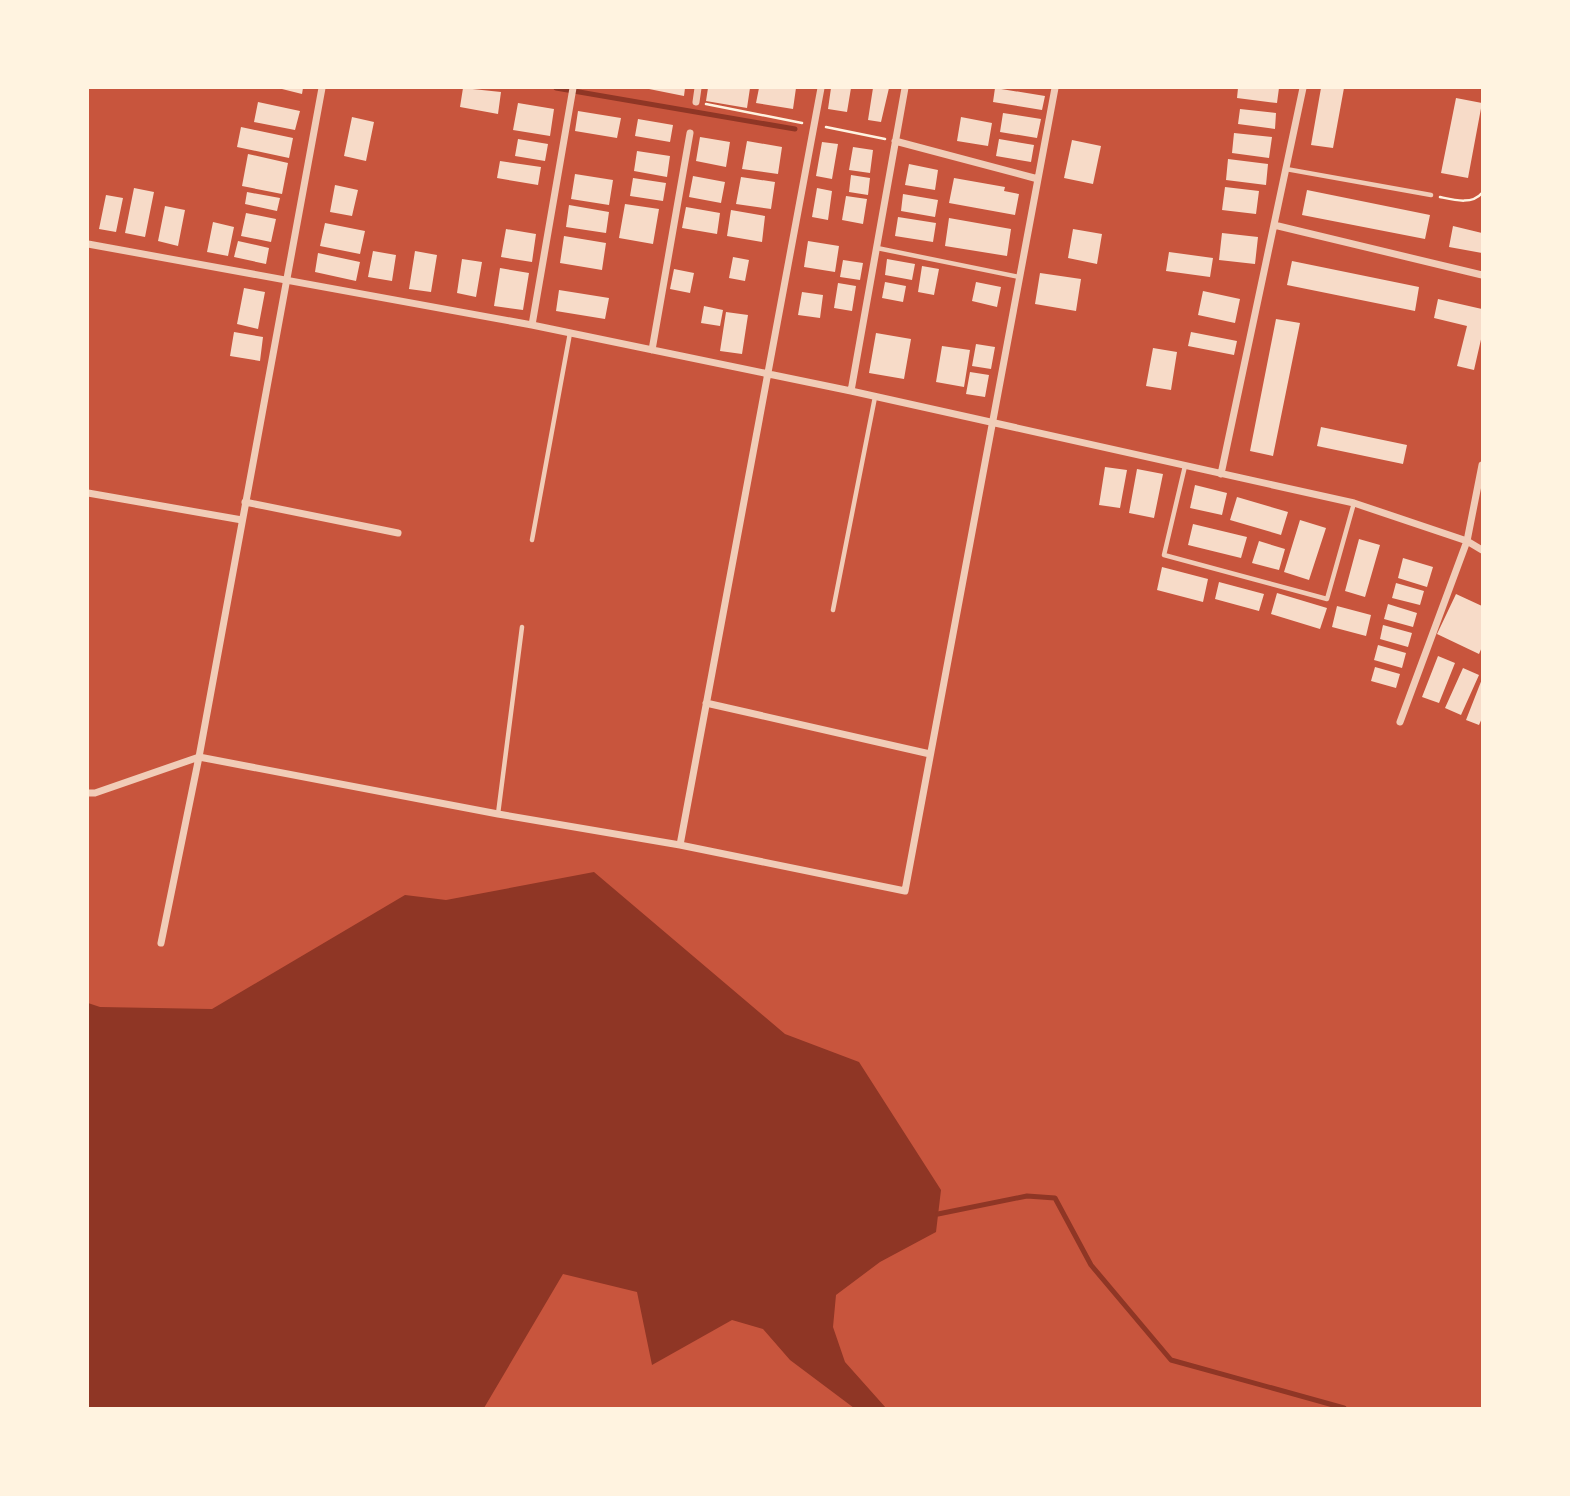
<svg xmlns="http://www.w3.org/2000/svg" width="1570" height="1496" font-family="'Titillium Web',sans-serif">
<rect width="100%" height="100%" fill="#c8553d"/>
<!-- water -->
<path fill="#8f3625" d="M 594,872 L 785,1034 L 859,1062 L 941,1190 L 936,1232 L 880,1262 L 836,1295 L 833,1327 L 845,1362 L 886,1408 L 854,1408 L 790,1360 L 763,1329 L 732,1320 L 652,1365 L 637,1292 L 563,1274 L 484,1408 L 88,1408 L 88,1003 L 100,1007 L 212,1009 L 405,895 L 446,900 Z"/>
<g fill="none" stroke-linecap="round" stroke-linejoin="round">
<!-- stream -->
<path stroke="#8f3625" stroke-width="5" d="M 556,88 L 795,129
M 938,1214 L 1027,1196 L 1055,1198 L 1091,1265 L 1171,1360 L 1344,1408"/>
</g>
<!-- building -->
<path fill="#f7dbc8" d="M 278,88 L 303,88 L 302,94 Z
M 463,88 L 501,92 L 498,114 L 460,107 Z
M 644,88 L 685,88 L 684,96 Z
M 708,88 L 750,88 L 747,108 L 706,101 Z
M 759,88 L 796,88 L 793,109 L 756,103 Z
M 831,88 L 851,88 L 847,112 L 828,109 Z
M 873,88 L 889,88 L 881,122 L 868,120 Z
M 995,88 L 1045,96 L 1042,110 L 993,102 Z
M 1238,88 L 1279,88 L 1277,103 L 1237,98 Z
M 1321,88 L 1344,88 L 1333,148 L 1311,145 Z
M 1456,98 L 1482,103 L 1468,178 L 1441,173 Z
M 258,102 L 300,111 L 295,130 L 254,122 Z
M 518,103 L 554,109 L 550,136 L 513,130 Z
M 1240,109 L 1276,113 L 1275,129 L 1238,124 Z
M 578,111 L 621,118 L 617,138 L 575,131 Z
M 1003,113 L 1041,119 L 1037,138 L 1000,132 Z
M 352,117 L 374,122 L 366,161 L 344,156 Z
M 961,117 L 992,123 L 988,146 L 957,141 Z
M 638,119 L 673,125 L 670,142 L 635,136 Z
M 241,127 L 293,138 L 289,158 L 237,147 Z
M 1234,133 L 1272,137 L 1269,158 L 1232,153 Z
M 700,137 L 730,142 L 726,167 L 696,161 Z
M 518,139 L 548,144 L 545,161 L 515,156 Z
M 999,139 L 1034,145 L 1031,162 L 996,156 Z
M 1072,140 L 1101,146 L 1093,184 L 1064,178 Z
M 747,141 L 782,147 L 778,174 L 742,169 Z
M 822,142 L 838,144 L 832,179 L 816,176 Z
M 853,147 L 873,150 L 870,173 L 849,170 Z
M 637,151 L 670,156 L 667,177 L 634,171 Z
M 248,154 L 288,163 L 282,194 L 242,186 Z
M 1228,159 L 1268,164 L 1266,185 L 1226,180 Z
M 500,161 L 541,167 L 538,185 L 497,178 Z
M 909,164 L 938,170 L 935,190 L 905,185 Z
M 575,174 L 613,180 L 609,205 L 571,199 Z
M 851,175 L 870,178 L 868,195 L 849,192 Z
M 693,176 L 725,182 L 721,203 L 689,197 Z
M 741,177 L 775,182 L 771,209 L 736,204 Z
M 633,178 L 666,183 L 663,201 L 630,196 Z
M 954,178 L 1005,187 L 1004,191 L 1019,194 L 1015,215 L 949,203 Z
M 335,185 L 358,190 L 352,216 L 330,212 Z
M 1225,187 L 1259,191 L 1256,214 L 1222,210 Z
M 134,188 L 154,192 L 145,237 L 125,233 Z
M 817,188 L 832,191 L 828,220 L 812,217 Z
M 1307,190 L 1430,215 L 1425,239 L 1302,215 Z
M 247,192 L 280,198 L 277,211 L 245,204 Z
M 903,194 L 938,200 L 935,217 L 901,211 Z
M 106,195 L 123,198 L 116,232 L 99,229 Z
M 846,196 L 867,199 L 863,224 L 842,220 Z
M 625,204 L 659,209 L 653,244 L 619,238 Z
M 569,205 L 609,212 L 606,233 L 566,227 Z
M 165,206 L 185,210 L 178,246 L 158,241 Z
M 686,207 L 720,213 L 717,234 L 682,228 Z
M 731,210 L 765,216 L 762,242 L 727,236 Z
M 246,213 L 276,219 L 271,242 L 241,236 Z
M 898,217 L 936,223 L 933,242 L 895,236 Z
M 949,218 L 1011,229 L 1007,256 L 945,246 Z
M 213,222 L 234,227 L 228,256 L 207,252 Z
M 325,223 L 365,231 L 360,254 L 320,246 Z
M 1453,226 L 1482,233 L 1482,253 L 1449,247 Z
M 506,229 L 536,234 L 532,262 L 501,257 Z
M 1073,229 L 1102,234 L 1097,264 L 1068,258 Z
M 1222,233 L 1258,237 L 1255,264 L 1219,260 Z
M 564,236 L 606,243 L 602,270 L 560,263 Z
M 238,241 L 269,248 L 266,264 L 234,257 Z
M 808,241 L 839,246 L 835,272 L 804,267 Z
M 373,251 L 396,255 L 392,281 L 368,277 Z
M 415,251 L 437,255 L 431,292 L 409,289 Z
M 1169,252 L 1213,258 L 1210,277 L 1166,271 Z
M 318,253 L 360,262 L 356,281 L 315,272 Z
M 733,257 L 749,260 L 745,281 L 729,278 Z
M 462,259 L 482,262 L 476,297 L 457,293 Z
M 887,259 L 915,264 L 912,280 L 885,275 Z
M 843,260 L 863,263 L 860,280 L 840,277 Z
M 1292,261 L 1419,287 L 1415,311 L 1287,285 Z
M 922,266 L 939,269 L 934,295 L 918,292 Z
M 500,268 L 529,273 L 523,310 L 494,306 Z
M 674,269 L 694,273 L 690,293 L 670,289 Z
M 1040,273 L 1081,279 L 1076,311 L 1035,304 Z
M 885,282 L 906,286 L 903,302 L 882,298 Z
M 976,282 L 1001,287 L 997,307 L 972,301 Z
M 838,283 L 856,286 L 852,311 L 834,308 Z
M 244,288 L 265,292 L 258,329 L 237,324 Z
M 559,290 L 609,298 L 605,319 L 556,311 Z
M 1203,291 L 1240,299 L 1235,323 L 1198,315 Z
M 802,292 L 823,295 L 820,318 L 798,315 Z
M 1438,299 L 1482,309 L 1482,335 L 1474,370 L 1457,366 L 1467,326 L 1434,318 Z
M 704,306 L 723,310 L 720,326 L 701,323 Z
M 726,312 L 748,315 L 742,354 L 720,351 Z
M 1276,319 L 1300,323 L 1273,456 L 1250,451 Z
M 234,332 L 263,337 L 260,361 L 230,356 Z
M 1191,332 L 1237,341 L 1234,355 L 1188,346 Z
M 876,333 L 911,339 L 904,379 L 869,373 Z
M 976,344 L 995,347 L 991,369 L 972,366 Z
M 942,346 L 970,350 L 964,387 L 936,382 Z
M 1153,348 L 1177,352 L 1171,390 L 1146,386 Z
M 970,372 L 989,375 L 985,397 L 966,394 Z
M 1321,427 L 1407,445 L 1403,464 L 1317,446 Z
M 1105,467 L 1127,470 L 1120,508 L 1099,505 Z
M 1137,469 L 1163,474 L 1154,518 L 1129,513 Z
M 1195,485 L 1227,493 L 1222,515 L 1190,508 Z
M 1237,497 L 1288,512 L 1281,535 L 1230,520 Z
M 1300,520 L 1326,528 L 1309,580 L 1284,572 Z
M 1193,524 L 1247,537 L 1241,558 L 1188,545 Z
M 1359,539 L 1380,545 L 1365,597 L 1345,591 Z
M 1259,541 L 1285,549 L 1279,570 L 1252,563 Z
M 1403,558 L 1433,567 L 1427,587 L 1398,578 Z
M 1162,567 L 1208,579 L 1203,602 L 1157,590 Z
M 1219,582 L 1264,594 L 1259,611 L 1215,599 Z
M 1396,583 L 1424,591 L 1420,605 L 1392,598 Z
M 1277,593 L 1327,608 L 1320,629 L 1271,614 Z
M 1456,594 L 1482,606 L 1482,647 L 1479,654 L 1437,634 Z
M 1388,604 L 1417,613 L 1413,627 L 1384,619 Z
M 1337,606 L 1371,615 L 1366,636 L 1332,627 Z
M 1383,625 L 1412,633 L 1408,647 L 1380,639 Z
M 1378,645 L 1406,653 L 1402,668 L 1374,660 Z
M 1438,656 L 1455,663 L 1439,703 L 1422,697 Z
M 1375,667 L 1400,674 L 1396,688 L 1371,681 Z
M 1463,668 L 1479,675 L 1461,715 L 1445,708 Z
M 1482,679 L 1482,718 L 1479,725 L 1466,720 Z"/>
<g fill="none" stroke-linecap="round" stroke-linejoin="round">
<!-- path -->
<path stroke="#fff3e0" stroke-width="2.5" d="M 706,104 L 802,123
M 826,127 L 885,139
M 1440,197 C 1454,200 1472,205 1482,193"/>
<!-- service -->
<path stroke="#f1ccb7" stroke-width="4.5" d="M 1286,169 L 1431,195
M 877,248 L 1019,277
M 1185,466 L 1164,555 L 1327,599 L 1354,503
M 532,540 L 570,333
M 833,610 L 875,397
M 498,814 L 522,627"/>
<!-- minor -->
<path stroke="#f1ccb7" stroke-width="7" d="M 696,102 L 698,88
M 895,141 L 1038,179
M 1274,225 L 1482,275
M 88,244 L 532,325 L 851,391 L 1354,503 L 1467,541 L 1482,550
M 532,325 L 573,88
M 652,350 L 690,133
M 851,391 L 905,88
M 1221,474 L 1303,88
M 88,493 L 242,520
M 245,502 L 398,533
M 706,703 L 930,754
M 1400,722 L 1467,541 L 1482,465
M 88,793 L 95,793 L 199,757 L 498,814 L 680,845 L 905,891 L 1055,88
M 680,845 L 821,88
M 161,943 L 199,757 L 322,88"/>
</g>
<!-- border -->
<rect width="1570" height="1496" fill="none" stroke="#fff3e0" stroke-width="178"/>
</svg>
